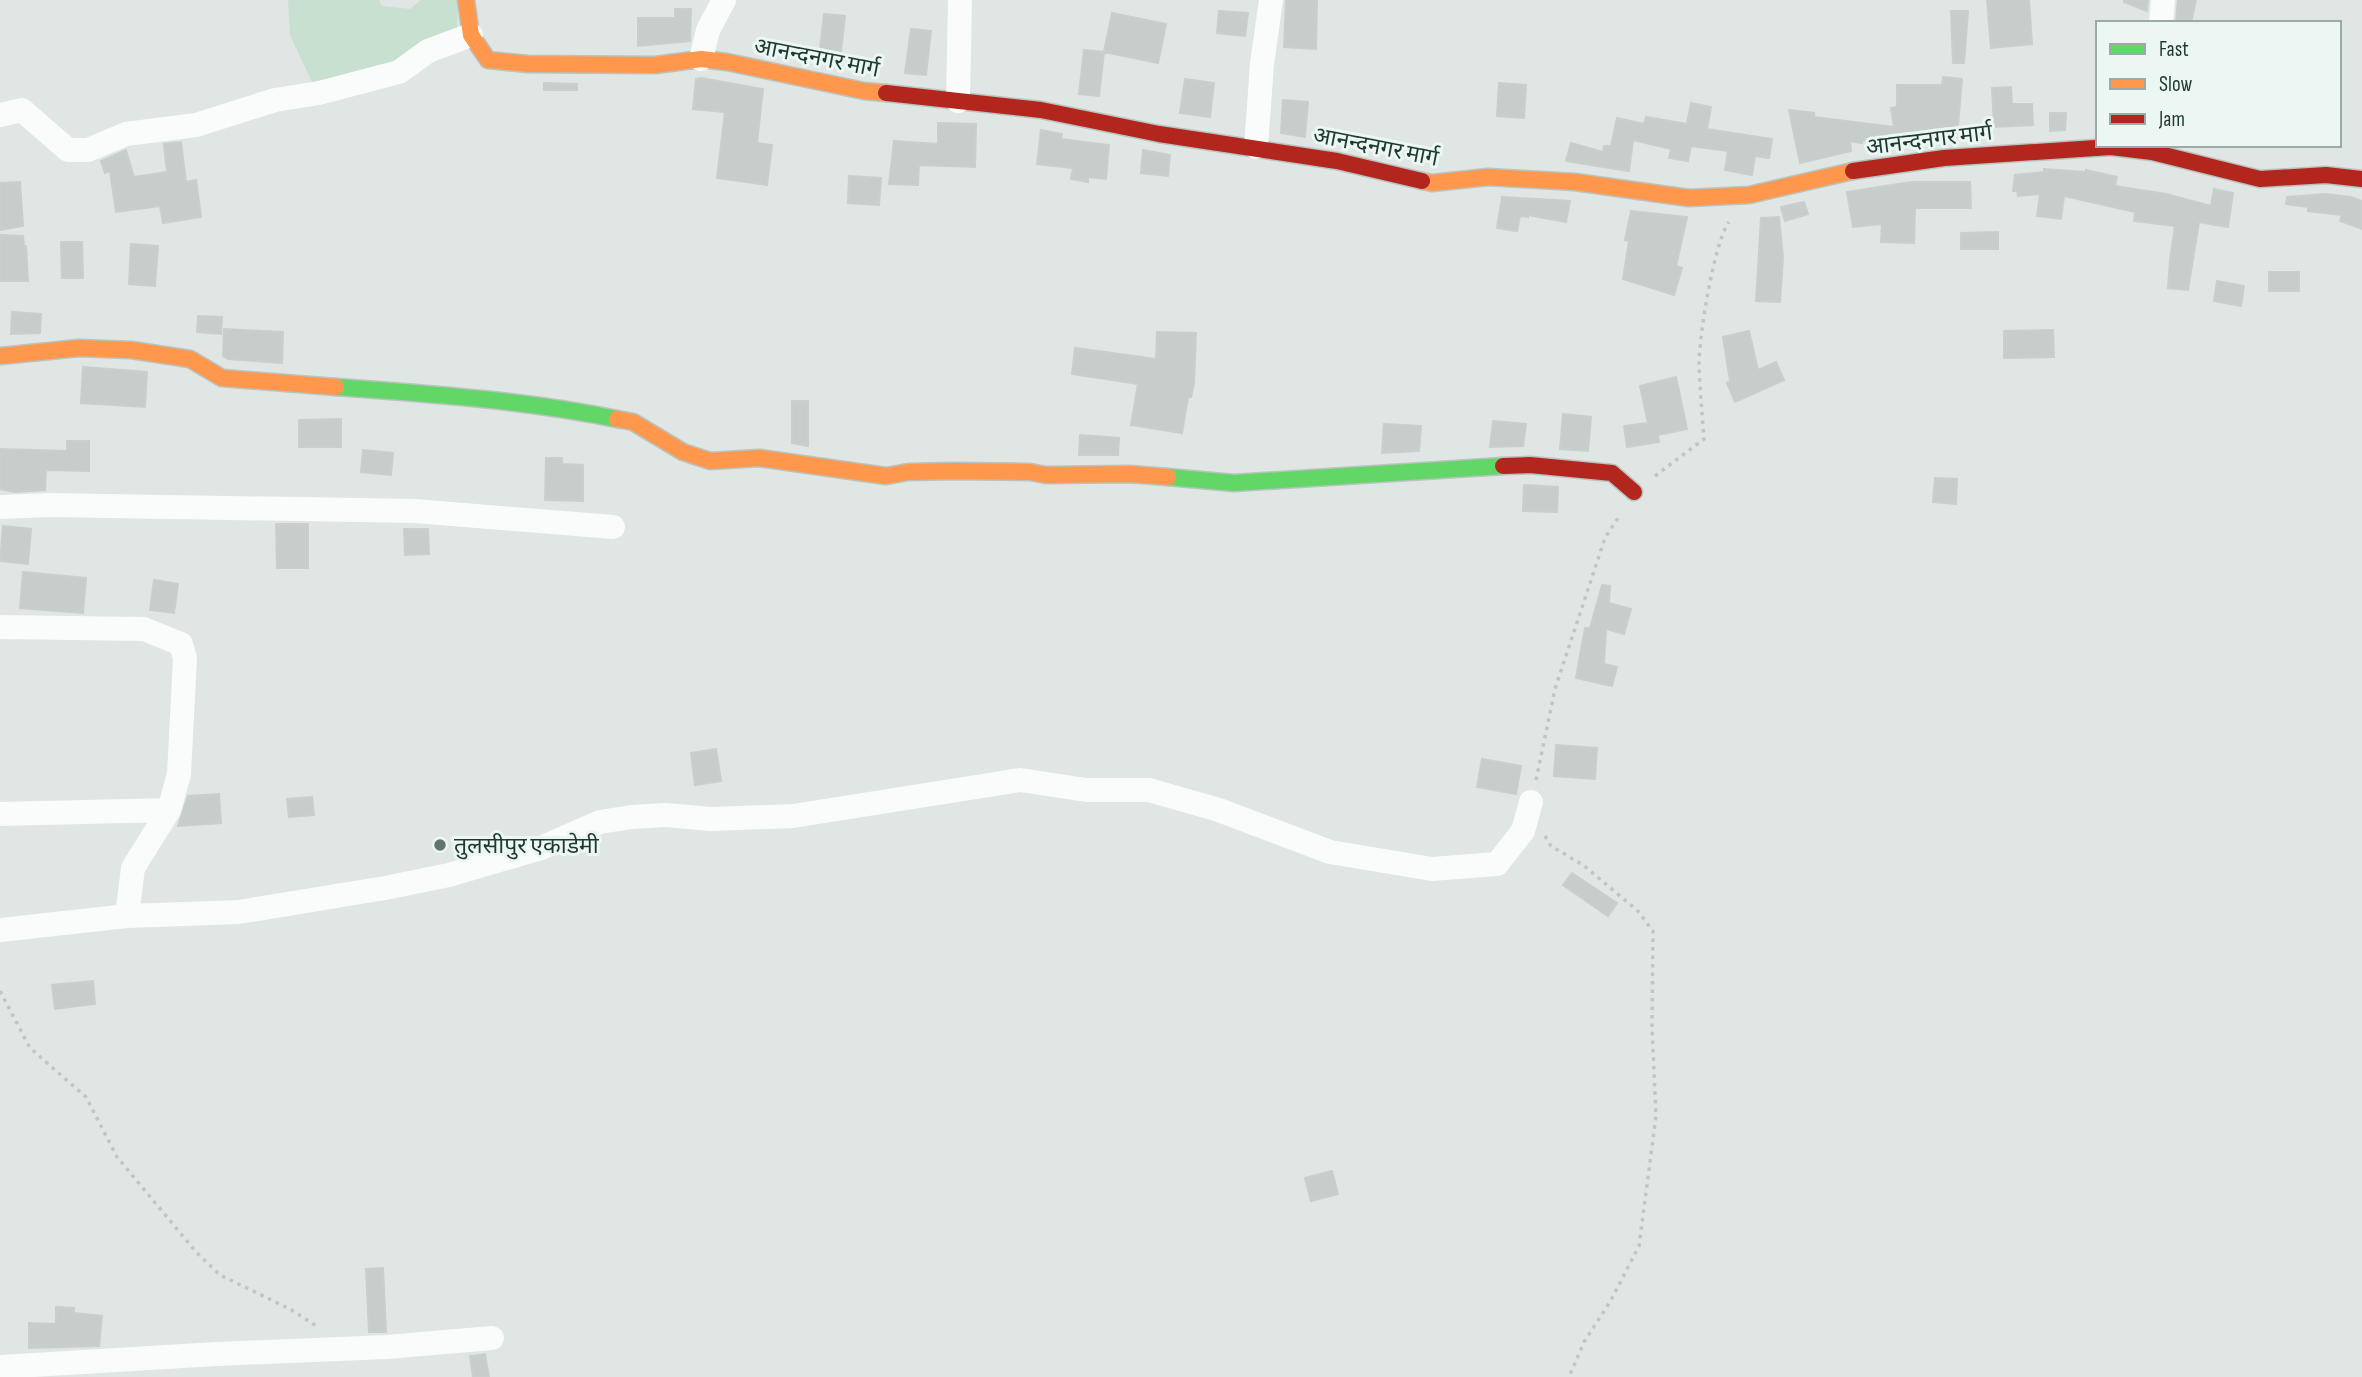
<svg xmlns="http://www.w3.org/2000/svg" width="2362" height="1377" font-family="'Sofia Sans Condensed','Noto Sans Devanagari',sans-serif">
<rect width="100%" height="100%" fill="#dfe6e3"/>
<!-- green -->
<path fill="#c7e0d0" d="M 288,0 L 379,0 L 382,6 L 410,9 L 421,0 L 458,0 L 457,29 L 386,67 L 312,82 L 290,35 Z"/>
<!-- building -->
<path fill="#c7cdcb" stroke="#c8cfcc" stroke-width="2" d="M 1286,0 L 1317,0 L 1316,49 L 1284,47 Z
M 1987,0 L 2029,0 L 2032,44 L 1991,48 Z
M 2124,0 L 2148,0 L 2147,11 L 2124,2 Z
M 2178,0 L 2196,0 L 2191,23 L 2176,23 Z
M 675,9 L 691,9 L 690,41 L 638,46 L 638,18 L 675,18 Z
M 1219,11 L 1248,13 L 1245,36 L 1217,33 Z
M 1951,11 L 1968,11 L 1964,63 L 1953,63 Z
M 1112,13 L 1166,24 L 1158,63 L 1104,52 Z
M 824,14 L 845,16 L 840,60 L 819,58 Z
M 911,29 L 931,31 L 926,75 L 905,73 Z
M 1084,50 L 1104,52 L 1099,96 L 1079,94 Z
M 1943,77 L 1962,79 L 1957,137 L 1904,136 L 1902,144 L 1888,146 L 1863,140 L 1862,143 L 1850,141 L 1851,151 L 1800,163 L 1789,110 L 1814,113 L 1814,117 L 1894,127 L 1891,108 L 1897,107 L 1897,85 L 1942,85 Z
M 701,78 L 763,89 L 757,143 L 772,145 L 767,185 L 717,178 L 725,112 L 693,109 L 696,79 Z
M 1185,79 L 1214,83 L 1210,117 L 1180,113 Z
M 544,83 L 577,84 L 577,90 L 544,90 Z
M 1499,83 L 1526,85 L 1524,118 L 1497,116 Z
M 2011,87 L 2012,104 L 2032,104 L 2033,125 L 1994,127 L 1992,88 Z
M 1283,100 L 1308,102 L 1305,137 L 1281,133 Z
M 1691,103 L 1711,107 L 1707,129 L 1772,139 L 1769,158 L 1755,156 L 1752,175 L 1725,170 L 1728,151 L 1691,146 L 1688,161 L 1669,158 L 1671,149 L 1633,140 L 1629,171 L 1566,161 L 1571,143 L 1603,152 L 1604,146 L 1611,146 L 1617,118 L 1644,124 L 1646,117 L 1687,124 Z
M 2050,113 L 2066,113 L 2065,130 L 2050,131 Z
M 938,123 L 976,124 L 975,167 L 919,165 L 918,185 L 889,184 L 894,141 L 938,144 Z
M 1041,130 L 1062,134 L 1061,139 L 1109,145 L 1106,179 L 1088,177 L 1088,182 L 1071,179 L 1073,168 L 1037,164 Z
M 181,142 L 186,182 L 196,180 L 201,217 L 163,223 L 160,206 L 116,212 L 110,171 L 105,173 L 101,161 L 126,150 L 134,177 L 167,172 L 164,144 Z
M 1143,150 L 1170,155 L 1168,176 L 1141,173 Z
M 2044,169 L 2086,172 L 2086,170 L 2117,177 L 2115,186 L 2166,194 L 2211,206 L 2214,189 L 2233,193 L 2228,227 L 2199,222 L 2188,290 L 2168,288 L 2170,260 L 2175,226 L 2134,221 L 2135,212 L 2064,196 L 2061,219 L 2037,216 L 2040,194 L 2018,196 L 2017,191 L 2013,191 L 2015,175 L 2044,172 Z
M 849,176 L 881,178 L 879,205 L 848,203 Z
M 20,182 L 23,226 L 0,230 L 0,183 Z
M 1911,182 L 1970,182 L 1971,208 L 1915,208 L 1914,243 L 1881,242 L 1882,224 L 1853,227 L 1847,192 Z
M 2326,194 L 2351,197 L 2362,201 L 2362,229 L 2340,221 L 2342,215 L 2308,211 L 2308,207 L 2286,204 L 2287,197 Z
M 1502,197 L 1570,201 L 1566,222 L 1528,215 L 1528,217 L 1520,216 L 1517,231 L 1497,228 Z
M 1804,202 L 1808,214 L 1785,221 L 1781,207 Z
M 1631,211 L 1687,217 L 1676,266 L 1682,268 L 1674,295 L 1623,279 L 1629,241 L 1625,240 Z
M 1779,217 L 1783,258 L 1780,302 L 1756,301 L 1761,218 Z
M 1998,232 L 1998,249 L 1961,249 L 1961,233 Z
M 0,235 L 23,236 L 24,246 L 26,246 L 28,281 L 0,281 Z
M 61,242 L 82,242 L 83,278 L 62,278 Z
M 131,244 L 158,246 L 155,286 L 129,284 Z
M 2269,272 L 2299,272 L 2299,291 L 2269,291 Z
M 2217,281 L 2244,286 L 2241,306 L 2214,301 Z
M 12,312 L 41,314 L 40,333 L 11,334 Z
M 198,316 L 222,317 L 221,334 L 197,332 Z
M 224,329 L 283,332 L 282,363 L 228,359 L 223,356 Z
M 2053,330 L 2054,357 L 2004,358 L 2004,331 Z
M 1749,331 L 1758,370 L 1776,362 L 1784,380 L 1735,402 L 1727,383 L 1730,381 L 1723,337 Z
M 1157,332 L 1196,333 L 1194,383 L 1191,397 L 1188,397 L 1182,433 L 1131,425 L 1138,384 L 1072,374 L 1075,348 L 1156,359 Z
M 83,367 L 147,372 L 145,407 L 81,403 Z
M 1676,377 L 1687,429 L 1658,435 L 1659,442 L 1627,447 L 1624,426 L 1648,423 L 1640,386 Z
M 792,401 L 808,401 L 808,446 L 792,443 Z
M 1563,414 L 1591,417 L 1588,451 L 1560,449 Z
M 341,419 L 341,447 L 299,447 L 299,420 Z
M 1493,421 L 1526,424 L 1523,446 L 1490,447 Z
M 1384,424 L 1421,426 L 1419,451 L 1382,453 Z
M 1080,435 L 1119,438 L 1118,455 L 1079,455 Z
M 67,441 L 89,441 L 89,471 L 46,470 L 45,490 L 14,492 L 0,489 L 0,449 L 67,451 Z
M 363,450 L 393,453 L 391,475 L 361,472 Z
M 546,458 L 562,458 L 562,464 L 583,465 L 583,501 L 545,500 Z
M 1935,478 L 1957,479 L 1956,504 L 1933,502 Z
M 1524,485 L 1558,487 L 1557,512 L 1523,511 Z
M 276,524 L 308,524 L 308,568 L 277,568 Z
M 3,526 L 31,529 L 28,564 L 0,561 Z
M 404,529 L 428,529 L 429,554 L 405,555 Z
M 23,572 L 86,578 L 83,613 L 20,608 Z
M 154,580 L 178,584 L 174,613 L 150,610 Z
M 1602,585 L 1610,586 L 1609,603 L 1631,609 L 1624,634 L 1606,629 L 1604,664 L 1617,667 L 1612,686 L 1576,678 L 1585,628 L 1590,628 Z
M 1556,745 L 1597,748 L 1595,779 L 1554,776 Z
M 716,749 L 721,781 L 695,785 L 691,753 Z
M 1482,759 L 1521,766 L 1516,794 L 1477,787 Z
M 219,794 L 221,823 L 178,826 L 188,796 Z
M 312,797 L 314,815 L 289,817 L 287,799 Z
M 1572,873 L 1617,903 L 1608,916 L 1563,885 Z
M 93,981 L 95,1004 L 55,1009 L 52,985 Z
M 1332,1171 L 1338,1194 L 1311,1201 L 1305,1178 Z
M 383,1268 L 386,1332 L 369,1332 L 366,1269 Z
M 56,1307 L 74,1308 L 74,1313 L 102,1316 L 99,1346 L 29,1348 L 29,1323 L 56,1324 Z
M 485,1354 L 489,1377 L 473,1377 L 470,1356 Z"/>
<g fill="none" stroke-linecap="round" stroke-linejoin="round">
<defs>
<path id="fast" d="M 336,387 C 430,394 524,400 617,419
M 1168,477 L 1234,483 L 1503,466"/>
<path id="slow" d="M 466,0 L 471,35 L 488,60 L 528,64 L 655,65 L 701,59 L 727,62 L 864,91 L 886,93
M 1422,181 L 1432,183 L 1488,177 L 1575,182 L 1689,198 L 1749,195 L 1853,171
M 0,356 L 79,348 L 131,350 L 190,359 L 222,378 L 336,387
M 617,419 L 633,422 L 683,452 L 710,461 L 759,458 L 886,476 L 908,472 L 953,471 L 1030,472 L 1046,475 L 1130,474 L 1168,477"/>
<path id="jam" d="M 886,93 L 1041,110 L 1159,134 L 1337,161 L 1422,181
M 1853,171 L 1944,158 L 2111,147 L 2152,152 L 2260,179 L 2326,175 L 2362,179
M 1503,466 L 1530,465 L 1612,473 L 1634,492"/>
</defs>
<!-- fast casing -->
<use href="#fast" stroke="#b9c3bf" stroke-width="19"/>
<!-- slow casing -->
<use href="#slow" stroke="#b9c3bf" stroke-width="19"/>
<!-- jam casing -->
<use href="#jam" stroke="#b9c3bf" stroke-width="19"/>
<!-- path -->
<path stroke="#bec7c5" stroke-width="3.5" stroke-dasharray="3.5 5" stroke-linecap="butt" d="M 1655,476 L 1704,439 C 1702,414 1700,389 1699,364 C 1699,337 1714,242 1729,222
M 1536,780 L 1555,689 L 1605,538 L 1620,515
M 1545,836 L 1551,846 L 1583,865 L 1638,911 L 1653,931 L 1652,1028 L 1656,1116 L 1639,1246 L 1610,1302 L 1584,1342 L 1569,1377
M 0,991 L 30,1048 L 86,1097 L 117,1157 L 197,1253 L 220,1275 L 290,1309 L 318,1327"/>
<!-- street -->
<path stroke="#fafbfb" stroke-width="24" d="M 2161,23 L 2163,0
M 701,59 L 708,30 L 724,0
M 958,101 L 960,0
M 0,115 L 22,110 L 68,150 L 88,150 L 126,134 L 196,125 L 275,100 L 319,93 L 399,72 L 428,51 L 471,35
M 1256,147 L 1262,64 L 1271,0
M 0,507 L 50,505 L 415,511 L 613,527
M 0,627 L 144,629 L 181,644 L 185,658 L 179,774 L 169,810 L 133,868 L 127,916
M 0,814 L 169,810
M 0,930 L 127,916 L 239,912 L 385,888 L 449,875 L 541,848 L 600,822 L 631,817 L 666,815 L 711,819 L 793,816 L 1020,780 L 1086,790 L 1149,790 L 1219,810 L 1330,852 L 1432,869 L 1497,864 L 1523,831 L 1531,802
M 0,1367 L 216,1354 L 387,1347 L 492,1338"/>
<!-- fast -->
<use href="#fast" stroke="#63d668" stroke-width="16"/>
<!-- slow -->
<use href="#slow" stroke="#ff974d" stroke-width="16"/>
<!-- jam -->
<use href="#jam" stroke="#b3261e" stroke-width="16"/>
</g>
<!-- markers -->
<circle fill="#627671" stroke="#ecf6f2" stroke-width="2.5" cx="440" cy="845" r="7"/>
<g text-anchor="middle" stroke-width="6" stroke-linejoin="round" paint-order="stroke">
<!-- street labels -->
<g font-size="23" fill="#1e3933" stroke="#ecf6f2">
<text transform="translate(817 57) rotate(11)" y="8">आनन्दनगर मार्ग</text>
<text transform="translate(1929 139) rotate(-7)" y="8">आनन्दनगर मार्ग</text>
<text transform="translate(1376 146) rotate(11)" y="8">आनन्दनगर मार्ग</text>
</g>
<!-- poi labels -->
<g font-size="23" fill="#1e3933" stroke="#ecf6f2" text-anchor="start">
<text x="454" y="853">तुलसीपुर एकाडेमी</text>
</g>
</g>
<!-- legend -->
<rect x="2096" y="21" width="245" height="126" fill="#ecf6f2" stroke="#9aaaa6" stroke-width="2"/>
<rect x="2110" y="44" width="35" height="10" fill="#63d668" stroke="#9aaaa6" stroke-width="2"/>
<text x="2159" y="56" font-size="21" fill="#1e3933">Fast</text>
<rect x="2110" y="79" width="35" height="10" fill="#ff974d" stroke="#9aaaa6" stroke-width="2"/>
<text x="2159" y="91" font-size="21" fill="#1e3933">Slow</text>
<rect x="2110" y="114" width="35" height="10" fill="#b3261e" stroke="#9aaaa6" stroke-width="2"/>
<text x="2159" y="126" font-size="21" fill="#1e3933">Jam</text>
</svg>
